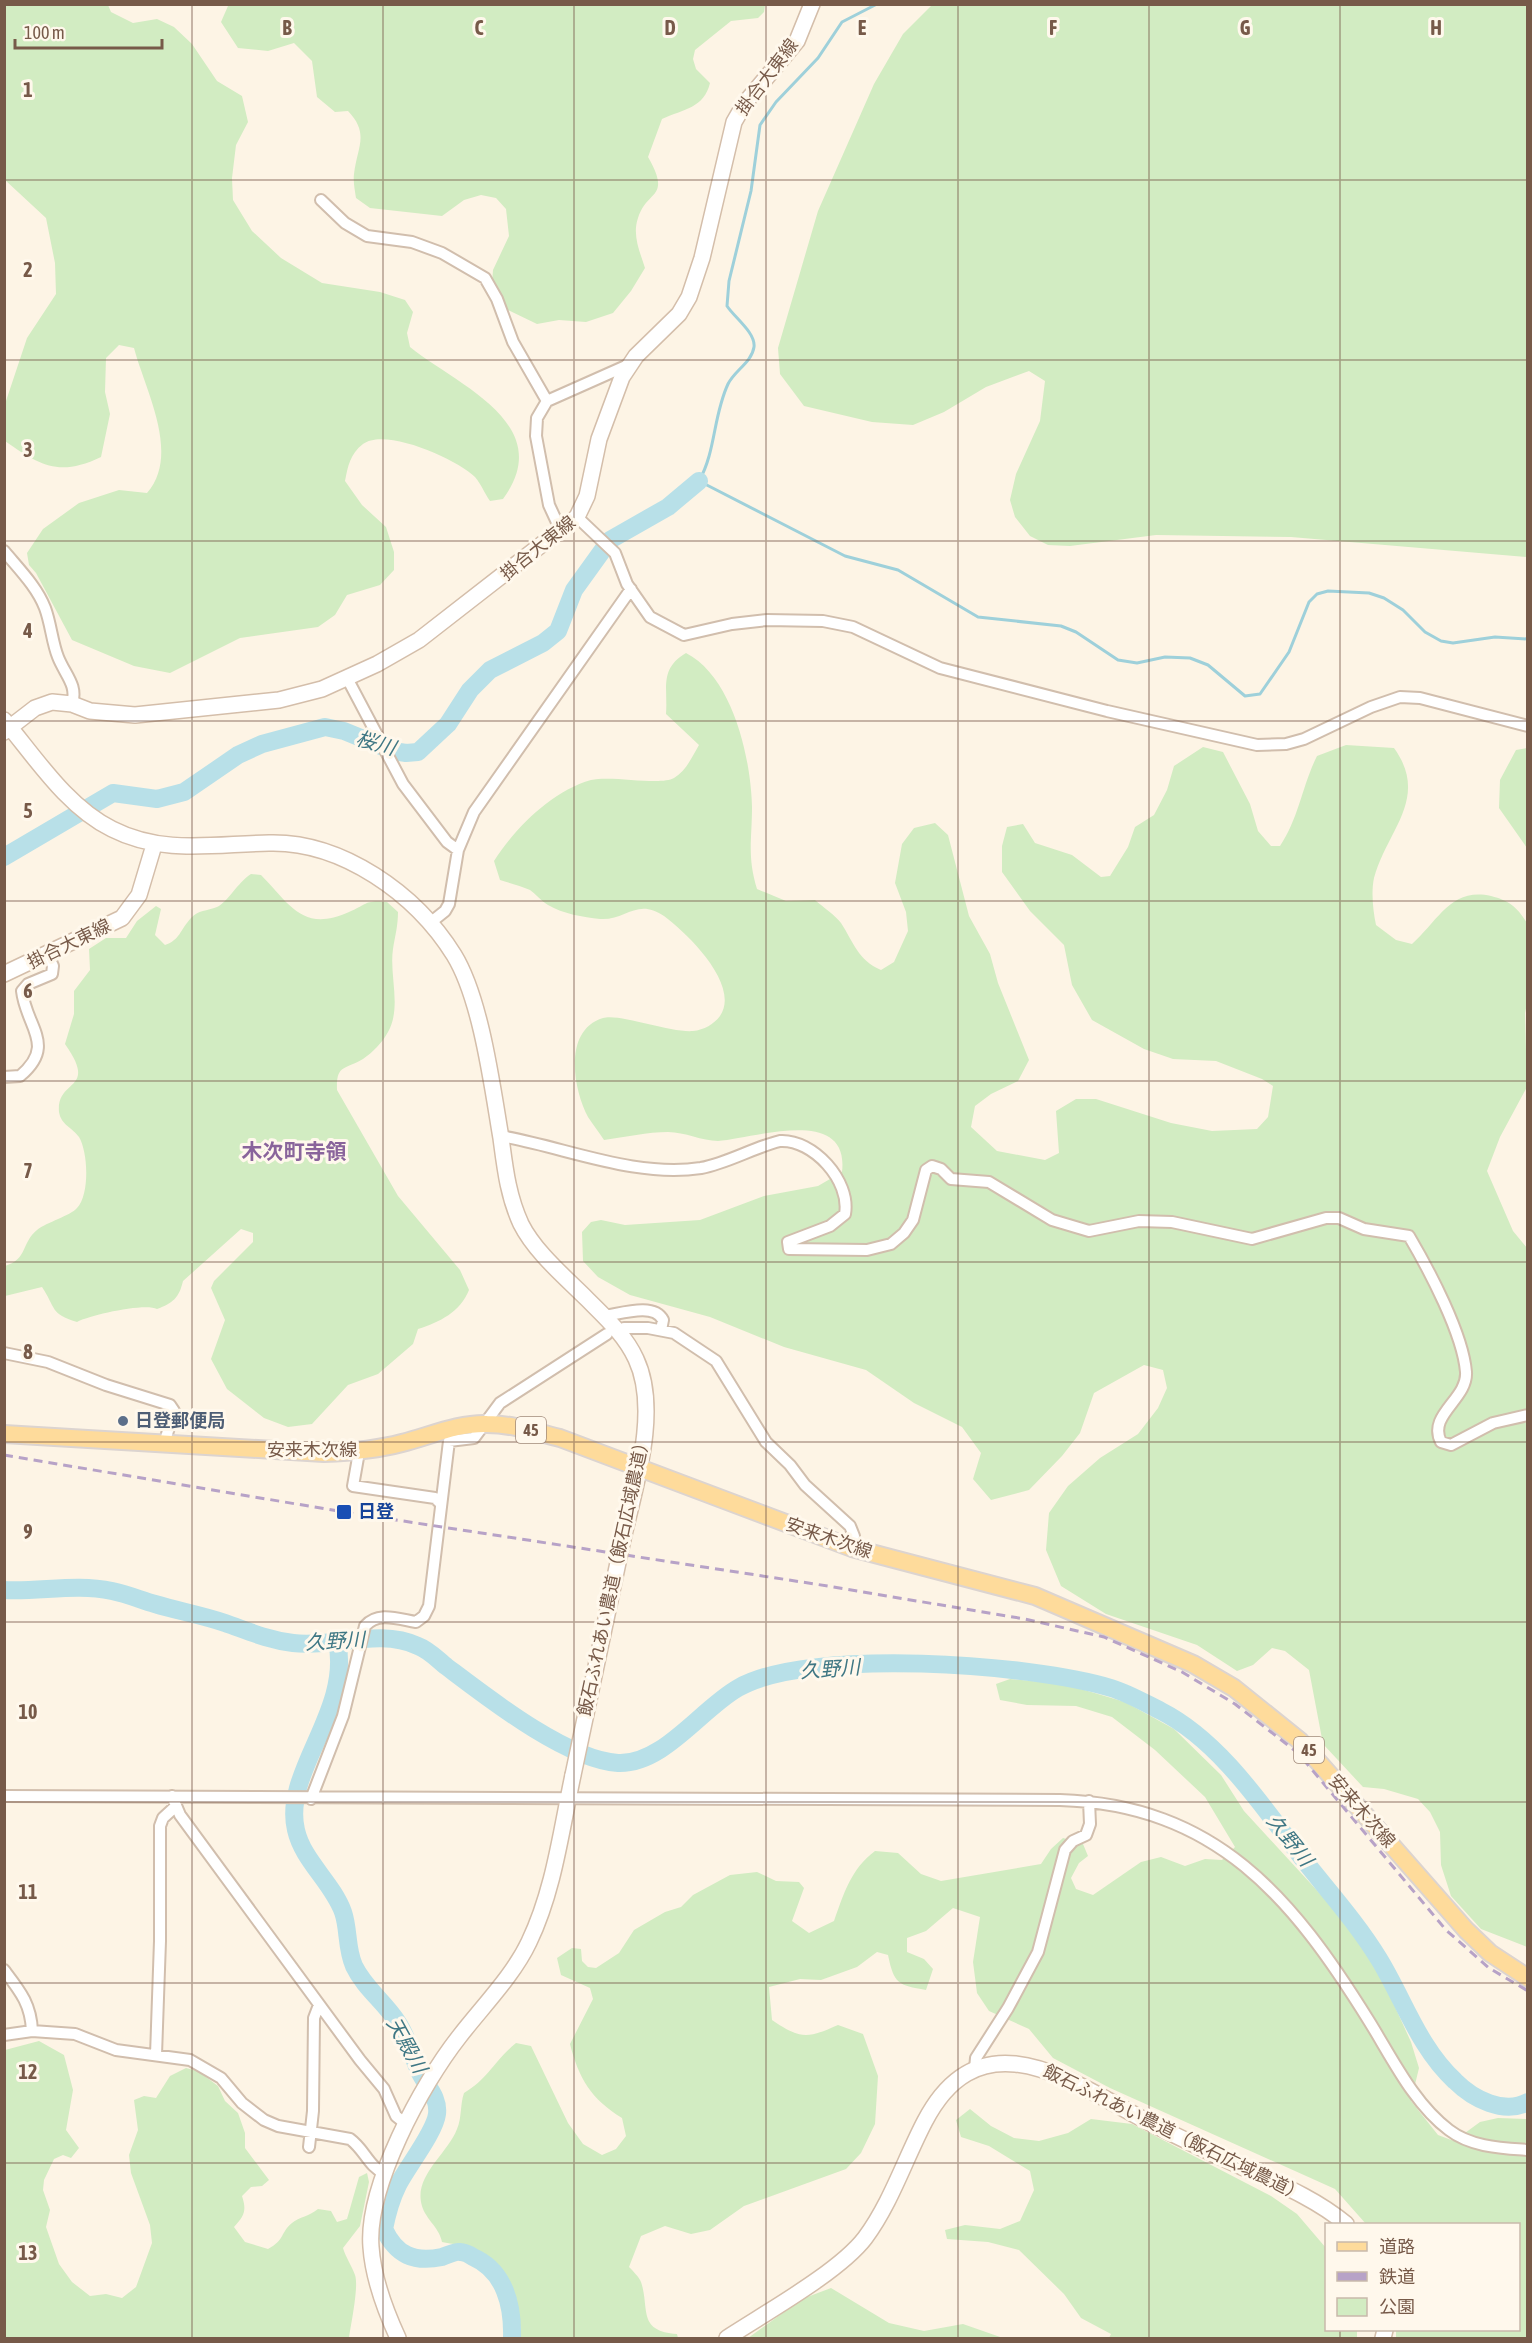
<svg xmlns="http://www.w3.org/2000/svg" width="1532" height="2343" font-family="'Asap Condensed','Noto Sans JP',sans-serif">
<rect width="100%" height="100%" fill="#fdf4e5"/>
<!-- green -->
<path fill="#d2ecc2" d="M 5,4 L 108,5 L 111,12 L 133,23 L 157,19 L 174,27 L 192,44 L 217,81 L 242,96 L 248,122 L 236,145 L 232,178 L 233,200 L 252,231 L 281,258 L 322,283 L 380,292 L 405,300 L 413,312 L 407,333 L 410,347 C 457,385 558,424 503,499 L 490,501 C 485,494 481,484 475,477 C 457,459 385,427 363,444 C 350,454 348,466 345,481 L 362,505 L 386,527 L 394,552 L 394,570 L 380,585 L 347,595 L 335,615 L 318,627 L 240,638 L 170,673 L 134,666 L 72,640 L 36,573 L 29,565 L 27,553 L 43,529 L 79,503 L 119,490 L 147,493 C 181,454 145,390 134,348 L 119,345 L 106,358 L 105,392 L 110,414 L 101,457 C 59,477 41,466 5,441 L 5,404 L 27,338 L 56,294 L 55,263 L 46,218 L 5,180 Z
M 232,4 L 765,5 L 764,12 L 758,18 L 731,21 L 695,50 L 693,59 L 696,69 L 710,83 C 704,108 684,109 662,119 L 648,157 C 672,199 647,189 638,218 C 632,235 640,252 645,268 L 631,291 L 613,313 L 586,322 L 559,320 L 537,324 L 508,310 L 492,284 L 493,270 L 509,236 L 506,209 L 496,198 L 481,195 L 464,200 L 442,216 L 370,208 L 356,198 C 355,191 353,182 354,174 C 357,147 370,134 348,111 L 335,112 L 317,97 L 312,61 L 294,43 L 268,51 L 238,48 L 221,22 L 228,6 Z
M 932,5 L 1527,5 L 1527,557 L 1291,537 L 1156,535 L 1070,546 L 1048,545 L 1030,536 L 1015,517 L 1010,500 L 1016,474 L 1040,421 L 1045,381 L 1029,371 L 986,387 L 944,412 L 913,425 L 872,422 L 804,406 L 780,374 L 778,348 L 818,211 L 874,84 L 903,34 Z
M 686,653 C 733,677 751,759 752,807 C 752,840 747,856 757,889 L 786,901 L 815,900 C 824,908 835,915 841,923 C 854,943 858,960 881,970 L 894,962 L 908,931 L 906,912 L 895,883 L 902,844 L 914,828 L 935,823 L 948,835 L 969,916 L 990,954 L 998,983 L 1029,1060 L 1018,1081 L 991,1094 L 975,1106 L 971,1127 L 997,1151 L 1045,1160 L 1059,1153 L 1056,1111 L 1076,1099 L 1096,1099 L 1171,1123 L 1212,1131 L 1257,1129 L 1268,1117 L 1273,1086 L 1262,1079 L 1216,1061 L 1173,1059 L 1144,1049 L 1092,1020 L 1072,985 L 1064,945 L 1030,911 L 1002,872 L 1002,846 L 1007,827 L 1023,824 L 1035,843 L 1072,855 L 1101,877 L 1110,876 L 1128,847 L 1135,827 L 1154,815 L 1167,790 L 1174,766 L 1203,747 L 1223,752 L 1250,804 L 1258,831 L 1271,846 L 1280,846 C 1299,818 1302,786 1317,756 L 1346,745 L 1394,748 C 1430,798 1387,830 1374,878 C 1371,892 1373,911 1376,925 L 1396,940 L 1412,944 C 1438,921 1451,887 1491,896 C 1510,901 1517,907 1527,923 L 1528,999 L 1525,1013 L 1527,1087 L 1500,1137 L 1487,1171 L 1513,1231 L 1527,1248 L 1527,1947 L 1481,1929 L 1451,1896 L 1441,1865 L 1440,1832 L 1430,1812 L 1418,1799 L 1384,1789 L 1363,1787 L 1323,1744 L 1309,1670 L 1285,1651 L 1272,1648 L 1253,1665 L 1237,1671 L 1197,1645 L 1106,1614 L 1061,1586 L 1046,1550 L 1049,1513 L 1068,1486 L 1100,1458 L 1138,1434 L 1158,1408 L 1167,1388 L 1163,1370 L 1144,1365 L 1094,1393 L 1080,1433 L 1062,1456 L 1029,1490 L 991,1500 L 973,1479 L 981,1453 L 962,1427 L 914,1403 L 866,1370 L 784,1347 L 710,1317 L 630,1295 L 598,1277 L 583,1261 L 582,1232 L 591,1222 L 601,1220 L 625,1225 L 700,1220 L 764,1196 L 818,1186 L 842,1172 C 850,1104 752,1139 718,1141 C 702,1141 685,1132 668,1132 C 648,1132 625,1137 604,1140 C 599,1132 593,1125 588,1117 C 573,1089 563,1030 603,1018 C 619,1013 671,1033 693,1031 C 704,1030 714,1024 720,1016 C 741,985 687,933 664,916 C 637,897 625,921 600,919 C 583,917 563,914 548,905 C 541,901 536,894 530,890 C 521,886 509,883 500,880 L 494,861 C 515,828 552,791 591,780 C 612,775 660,786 674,778 C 686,771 692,757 699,745 L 666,714 C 668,688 659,669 686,653 Z
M 1527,748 L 1528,748 L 1527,848 L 1499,808 L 1500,780 L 1516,750 Z
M 251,874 L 261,875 C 290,904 302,933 349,912 C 368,904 364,900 387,902 L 398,912 C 398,926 395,936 393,949 C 389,975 402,1007 388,1032 C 382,1043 373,1052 363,1059 C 345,1070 336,1064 337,1090 L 398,1196 L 460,1270 L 469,1290 C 460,1312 440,1322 418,1329 L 413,1344 L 378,1374 L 348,1385 L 312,1424 L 288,1427 L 264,1418 L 227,1389 L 211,1359 L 225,1320 L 211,1288 L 214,1281 L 253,1242 L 253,1233 L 241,1229 L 183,1281 C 179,1298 173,1303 157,1309 C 144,1303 91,1315 77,1322 C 50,1314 56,1308 42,1287 L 5,1296 L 5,1266 C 28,1259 21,1243 37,1230 C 47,1222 70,1216 77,1208 C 90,1194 88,1152 79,1137 C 73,1128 61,1125 59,1112 C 56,1078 99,1092 65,1044 L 74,1014 L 74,991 L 90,970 L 89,949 L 106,938 L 126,938 L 137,921 L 156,906 L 161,909 L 155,935 L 165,945 C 180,940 180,930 191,918 C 198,910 207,911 217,907 C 228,902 237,883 251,874 Z
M 1010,1679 L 1064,1684 L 1125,1702 L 1174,1729 L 1221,1775 L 1244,1811 L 1323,1897 L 1372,1956 L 1411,2042 L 1419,2068 L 1411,2101 L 1438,2135 L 1454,2141 L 1480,2122 L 1498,2118 L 1527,2119 L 1527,2338 L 1396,2338 L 1396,2330 L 1518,2330 L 1518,2224 L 1366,2224 L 1335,2189 L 1110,2088 L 1053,2058 L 1029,2029 L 989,2011 L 977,1993 L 973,1962 L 980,1917 L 953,1908 L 926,1931 L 907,1938 L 907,1952 L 924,1959 L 933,1969 L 926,1990 C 898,1985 894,1984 888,1955 L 877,1952 L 857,1967 L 821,1980 L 800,1979 L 769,1987 L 772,2020 C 800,2039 807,2039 838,2025 L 863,2034 L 878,2076 L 875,2124 L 861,2153 L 846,2169 L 744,2206 L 710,2230 L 691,2234 L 665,2226 L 641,2236 L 629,2267 C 633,2271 639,2277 641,2282 C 650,2309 637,2331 677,2334 L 678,2338 L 521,2338 C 519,2301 513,2266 474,2249 C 465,2245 452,2244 442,2242 C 439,2226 424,2219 421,2202 C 416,2174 448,2153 457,2129 C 462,2118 460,2104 464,2093 C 488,2079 494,2061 516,2043 L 531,2046 L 568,2123 L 583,2144 L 602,2155 L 616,2149 L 626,2136 L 622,2118 C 591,2099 579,2079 570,2044 L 593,1999 L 590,1988 L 561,1975 L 557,1958 L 572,1948 L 581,1949 L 582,1961 L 588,1967 L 596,1968 L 619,1953 L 634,1930 L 665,1912 L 681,1907 L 693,1895 L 730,1875 L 757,1872 L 776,1881 L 799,1882 L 804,1888 L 792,1921 L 809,1933 L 834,1921 C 844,1893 851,1869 875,1851 L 898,1853 L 921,1874 L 941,1881 L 1041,1864 L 1051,1849 L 1063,1838 L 1083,1844 L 1088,1856 L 1079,1863 L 1071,1878 L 1076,1889 L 1093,1895 L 1141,1862 L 1161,1857 L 1185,1866 L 1205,1859 L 1222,1860 L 1235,1847 L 1205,1797 L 1155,1750 L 1112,1717 L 1076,1706 L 1027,1705 L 1000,1700 L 996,1684 Z
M 39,2041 L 64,2055 L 73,2090 L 66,2130 L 79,2148 L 71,2158 L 63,2155 L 54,2159 L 44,2180 L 43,2190 L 50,2210 L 46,2227 L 59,2264 L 72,2282 L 90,2296 L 106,2294 L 122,2298 L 136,2287 L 152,2243 L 150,2225 L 131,2173 L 129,2155 L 138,2130 L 134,2100 L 144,2096 L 156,2098 L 170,2076 L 186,2068 L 198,2071 L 218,2086 L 225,2101 L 238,2113 L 245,2133 L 245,2148 L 269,2180 L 262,2186 L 251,2187 L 242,2196 C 247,2211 244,2216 234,2227 L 245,2242 L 268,2249 C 285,2240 280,2233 292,2223 C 299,2217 310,2216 318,2209 L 331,2211 L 337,2222 L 347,2219 L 359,2177 L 367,2173 L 369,2182 L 360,2226 L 343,2248 C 346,2258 352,2266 355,2275 C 359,2286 351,2324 349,2338 L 5,2338 L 5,2050 Z
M 970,2109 L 991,2126 L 1014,2138 L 1039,2141 L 1068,2133 L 1091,2119 L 1132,2124 L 1271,2196 L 1297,2214 L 1326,2248 L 1326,2330 L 1357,2330 L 1357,2338 L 1109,2338 L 1111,2334 L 1081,2318 L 1064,2294 L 1019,2250 L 988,2242 L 947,2239 L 945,2230 L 965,2225 L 1000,2229 L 1020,2221 L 1034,2190 L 1030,2171 L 989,2146 L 961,2137 L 956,2120 Z
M 831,2288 L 889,2323 L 924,2331 L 963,2324 L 1003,2338 L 748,2338 L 802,2299 Z"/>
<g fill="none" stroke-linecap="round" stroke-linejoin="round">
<!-- stream -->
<path stroke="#9ed0da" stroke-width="3" d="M 877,4 L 842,22 L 818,58 L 776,102 L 760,125 L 751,191 L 729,281 L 727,306 C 734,317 756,333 754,347 C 752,362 734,371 728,384 C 713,416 716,451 699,481 L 845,556 L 898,570 L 978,617 L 1061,626 L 1076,632 L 1118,660 L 1137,663 L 1165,657 L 1190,658 L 1208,665 L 1245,696 L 1260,694 L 1289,652 L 1309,602 L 1317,594 L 1328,591 L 1369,593 L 1384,598 L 1403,610 L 1425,632 L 1441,641 L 1453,643 L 1495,637 L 1528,639"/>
<!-- river -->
<path stroke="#b8e0e8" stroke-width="18" d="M 4,857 L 113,793 L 157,799 L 184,792 L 238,755 L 262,744 L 325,727 L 344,731 L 393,751 L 406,753 L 418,752 L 448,724 L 470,690 L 490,670 L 543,643 L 558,631 L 574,590 L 610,540 L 668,507 L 699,481
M 4,1590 C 41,1592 76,1583 112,1591 C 127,1594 141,1600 155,1604 C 178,1611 202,1615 225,1623 C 248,1631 268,1640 293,1643 C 335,1648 379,1628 418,1646 C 429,1650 438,1660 447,1667 C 488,1698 567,1760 618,1763 C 663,1765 701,1709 738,1688 C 809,1647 1033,1664 1111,1688 C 1128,1693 1145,1703 1161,1711 C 1220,1741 1263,1807 1303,1859 C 1329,1892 1357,1923 1379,1959 C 1404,2000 1419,2048 1455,2081 C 1473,2099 1504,2115 1528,2102
M 337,1642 C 352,1711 282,1772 296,1830 C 303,1861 332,1882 343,1912 C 349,1929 346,1948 354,1966 C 365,1989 385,2002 398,2023 C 408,2038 412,2056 420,2073 C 427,2087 439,2097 437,2114 C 435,2132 407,2167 398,2185 C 391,2199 387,2214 384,2229 C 396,2255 414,2263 442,2257 C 448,2255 455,2251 460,2252 C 464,2252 470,2255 473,2257 C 505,2271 513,2306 512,2338"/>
<defs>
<path id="street" d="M 321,200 L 345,223 L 367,236 L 412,242 L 442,253 L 485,278 L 497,299 L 513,342 L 547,401
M 577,517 L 615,553 L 627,584 L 650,617 L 684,635 L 732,624 L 767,620 L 823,621 L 853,627 L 940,668 L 1107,711 L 1257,745 L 1286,744 L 1304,739 L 1371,707 L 1400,697 L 1420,698 L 1528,726
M 561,531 L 549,505 L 536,436 L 537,418 L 547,401 L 628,365
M 4,551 C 19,569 37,587 45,608 C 51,624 52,642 58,657 C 65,675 78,685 72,704
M 347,678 L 403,784 L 447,842 L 458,850
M 430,923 L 445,911 L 449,904 L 458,850 L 474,812 L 631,589
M 4,1077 L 20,1076 C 57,1045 26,1027 22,991 L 28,984 L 52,974 L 53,966 L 48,955
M 500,1136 C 565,1147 634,1178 701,1168 C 728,1163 752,1148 780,1141 C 813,1139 851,1181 845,1214 L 830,1226 L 788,1242 L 789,1249 L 867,1250 L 891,1244 L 904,1233 L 913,1220 L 926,1170 L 932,1166 L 941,1169 L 951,1179 L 989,1182 L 1052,1220 L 1089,1231 L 1139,1221 L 1172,1222 L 1252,1239 L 1326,1218 L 1339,1218 L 1364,1229 L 1409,1236 C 1429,1270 1463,1334 1466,1372 C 1468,1399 1427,1415 1441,1442 L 1451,1445 L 1493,1423 L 1528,1415
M 604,1316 C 620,1314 654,1302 663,1320 L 661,1330
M 624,1328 L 648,1328 L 674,1333 L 716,1361 L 766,1442 L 790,1465 L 805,1485 L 850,1526 L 854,1536 L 852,1548
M 4,1353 L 48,1362 L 106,1385 L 170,1405 L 174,1411 L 164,1444
M 359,1452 L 353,1486 L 435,1498 L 439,1502
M 4,1796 L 1060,1800 C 1216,1805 1292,1897 1369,2021 C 1392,2058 1414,2104 1449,2130 C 1471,2147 1501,2148 1528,2150
M 172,1796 L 180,1815 L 360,2060 L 384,2089 L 396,2116 L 406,2124
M 311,1799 L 343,1716 L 365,1626 C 378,1611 398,1619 416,1622 L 424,1616 L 429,1606 L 449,1441 L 474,1438 L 500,1403 L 607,1334
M 4,1970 C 20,1991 31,2004 32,2031
M 4,2035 L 32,2031 L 75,2034 L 116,2050 L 190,2060 L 221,2078 L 242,2103 L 264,2120 L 278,2126 L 350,2139 C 365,2150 368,2166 385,2174
M 156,2055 L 160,1941 L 160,1826 L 163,1818 L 175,1807
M 975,2069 L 976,2058 L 1008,2008 L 1038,1952 L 1065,1850 L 1073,1841 L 1086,1835 L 1090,1824 L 1089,1801
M 309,2147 L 313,2111 L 314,2018 L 319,2005"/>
<path id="secondary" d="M 4,720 C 35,757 67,807 112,829 C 163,855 214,844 269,843 C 342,841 416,894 454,955 C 481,999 492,1085 501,1138 C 505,1168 508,1196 521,1224 C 535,1252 565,1277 587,1299 C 605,1317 625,1335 636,1359 C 660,1410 635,1486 623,1539
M 4,732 L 35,708 L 52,702 L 72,704 L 90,711 L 135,715 L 279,700 L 322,689 L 377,664 L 419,640 L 577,517 L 587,496 L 599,439 L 622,377 L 636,356 L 679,314 L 689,297 L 702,258 L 734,122 L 745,103 L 797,41 L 812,4
M 4,974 L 122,918 L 139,895 L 154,845
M 398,2338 C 386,2312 373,2277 371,2247 C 366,2187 422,2084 459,2037 C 482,2007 513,1976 529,1942 C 554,1890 561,1831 573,1775
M 727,2338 C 765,2313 839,2272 865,2238 C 891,2203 905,2159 925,2121 C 983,2010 1078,2087 1154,2125 C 1183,2139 1211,2153 1240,2166 C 1277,2183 1315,2198 1346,2224
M 1383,2338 L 1385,2330"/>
<path id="primary" d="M 4,1434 L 324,1453 C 351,1452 376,1450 402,1443 C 430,1436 458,1423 487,1424 C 512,1424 536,1432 560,1438 L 852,1548 L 1035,1596 L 1193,1664 L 1234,1688 L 1300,1741 L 1466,1930 L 1490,1953 L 1528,1978"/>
</defs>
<!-- street casing -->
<use href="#street" stroke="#d1bead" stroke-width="14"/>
<!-- secondary casing -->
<use href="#secondary" stroke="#d4beaa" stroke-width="18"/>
<!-- primary casing -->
<use href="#primary" stroke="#dcd4d0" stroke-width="20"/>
<!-- street -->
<use href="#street" stroke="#fff" stroke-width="10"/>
<!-- secondary -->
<use href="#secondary" stroke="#fff" stroke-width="15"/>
<!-- primary -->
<use href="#primary" stroke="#fedb9b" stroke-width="16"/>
<!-- rail -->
<path stroke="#b7a2c7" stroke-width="3" stroke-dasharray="9 6" stroke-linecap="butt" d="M 4,1455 L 344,1512 L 815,1584 L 1025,1619 L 1104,1637 L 1182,1672 L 1235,1704 L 1298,1753 L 1446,1930 L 1489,1968 L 1528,1991"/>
<defs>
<path id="secondary-bridge" d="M 573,1775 L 623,1539"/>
</defs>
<!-- secondary-bridge casing -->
<use href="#secondary-bridge" stroke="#d4beaa" stroke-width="18" stroke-linecap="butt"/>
<!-- secondary-bridge -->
<use href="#secondary-bridge" stroke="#fff" stroke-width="15"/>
</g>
<!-- grid -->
<path fill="none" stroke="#775a49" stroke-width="1.5" stroke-opacity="0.55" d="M 192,4 L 192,2338M 383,4 L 383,2338M 574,4 L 574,2338M 766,4 L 766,2338M 958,4 L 958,2338M 1149,4 L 1149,2338M 1340,4 L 1340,2224M 4,180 L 1528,180M 4,360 L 1528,360M 4,541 L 1528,541M 4,721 L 1528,721M 4,901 L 1528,901M 4,1081 L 1528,1081M 4,1262 L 1528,1262M 4,1442 L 1528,1442M 4,1622 L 1528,1622M 4,1802 L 1528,1802M 4,1983 L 1528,1983M 4,2163 L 1528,2163M 1340,2330 L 1340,2338"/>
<!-- markers -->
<circle fill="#5c6f8a" stroke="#fff8ec" stroke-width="2" cx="123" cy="1421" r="6"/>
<rect fill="#1a4fb4" stroke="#fff8ec" stroke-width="2" x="336" y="1504" width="16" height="16" rx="3"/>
<g text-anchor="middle" stroke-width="6" stroke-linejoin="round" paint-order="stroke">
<!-- shield labels -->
<g fill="#fff8ec" stroke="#a0897a" stroke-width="1.5">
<rect x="516" y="1417" width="30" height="26" rx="4.5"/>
<rect x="1294" y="1737" width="30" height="26" rx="4.5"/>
</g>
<g font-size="16" font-weight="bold" fill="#775a49">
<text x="531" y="1436">45</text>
<text x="1309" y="1756">45</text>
</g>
<!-- street labels -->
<g font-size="18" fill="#775a49" stroke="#fff8ec">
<text transform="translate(767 77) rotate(-53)" y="6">掛合大東線</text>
<text transform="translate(538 548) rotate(-39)" y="6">掛合大東線</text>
<text transform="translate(69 944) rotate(-26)" y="6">掛合大東線</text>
<text x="312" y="1456">安来木次線</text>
<text transform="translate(829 1538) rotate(19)" y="6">安来木次線</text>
<text transform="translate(614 1575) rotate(-78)" y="6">飯石ふれあい農道（飯石広域農道）</text>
<text transform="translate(1362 1811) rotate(49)" y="6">安来木次線</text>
<text transform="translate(1174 2133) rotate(26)" y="6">飯石ふれあい農道（飯石広域農道）</text>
</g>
<!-- service labels -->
<g font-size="18" font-weight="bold" fill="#4e5e75" stroke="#fff8ec" text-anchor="start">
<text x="135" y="1427">日登郵便局</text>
</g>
<!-- transit labels -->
<g font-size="18" font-weight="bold" fill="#164399" stroke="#fff8ec" text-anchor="start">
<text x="358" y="1518">日登</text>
</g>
<!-- water labels -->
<g font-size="20" font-style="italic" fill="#3f7784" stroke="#fff8ec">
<text transform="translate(376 743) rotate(16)" y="7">桜川</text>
<text transform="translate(335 1641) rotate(-3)" y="7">久野川</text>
<text transform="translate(830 1669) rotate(-4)" y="7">久野川</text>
<text transform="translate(1290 1840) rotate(51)" y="7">久野川</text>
<text transform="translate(407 2045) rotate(61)" y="7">天殿川</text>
</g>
<!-- quarter labels -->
<g font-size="21" font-weight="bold" fill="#89649b" stroke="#fff8ec">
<text x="294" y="1159">木次町寺領</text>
</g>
</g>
<g font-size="20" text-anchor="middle" font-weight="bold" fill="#775a49" stroke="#fff8ec" stroke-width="6" stroke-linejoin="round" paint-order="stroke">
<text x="287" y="35">B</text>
<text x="479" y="35">C</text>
<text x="670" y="35">D</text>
<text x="862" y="35">E</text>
<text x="1053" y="35">F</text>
<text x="1245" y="35">G</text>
<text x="1436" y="35">H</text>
<text x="28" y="97">1</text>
<text x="28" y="277">2</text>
<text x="28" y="457">3</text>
<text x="28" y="638">4</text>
<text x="28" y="818">5</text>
<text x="28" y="998">6</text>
<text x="28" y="1178">7</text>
<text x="28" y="1359">8</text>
<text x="28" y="1539">9</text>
<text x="28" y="1719">10</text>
<text x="28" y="1899">11</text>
<text x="28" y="2079">12</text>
<text x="28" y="2260">13</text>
</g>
<!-- border -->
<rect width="1532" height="2343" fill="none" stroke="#775a49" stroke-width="12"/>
<!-- legend -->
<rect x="1325" y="2223" width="195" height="108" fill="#fff8ec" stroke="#c9b9ab" stroke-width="1.5"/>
<rect x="1337" y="2242" width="30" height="9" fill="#fedb9b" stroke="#c9b9ab" stroke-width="1.5"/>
<text x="1379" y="2253" font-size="18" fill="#775a49">道路</text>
<rect x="1337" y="2272" width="30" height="9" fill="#b7a2c7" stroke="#c9b9ab" stroke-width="1.5"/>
<text x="1379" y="2283" font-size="18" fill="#775a49">鉄道</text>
<rect x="1337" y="2298" width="30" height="18" fill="#d2ecc2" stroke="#c9b9ab" stroke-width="1.5"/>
<text x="1379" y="2313" font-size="18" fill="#775a49">公園</text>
<!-- scale -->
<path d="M15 39v9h147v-9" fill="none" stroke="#775a49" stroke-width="3"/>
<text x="24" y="39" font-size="18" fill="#775a49" stroke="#fff8ec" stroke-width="4.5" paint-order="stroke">100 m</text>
</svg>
